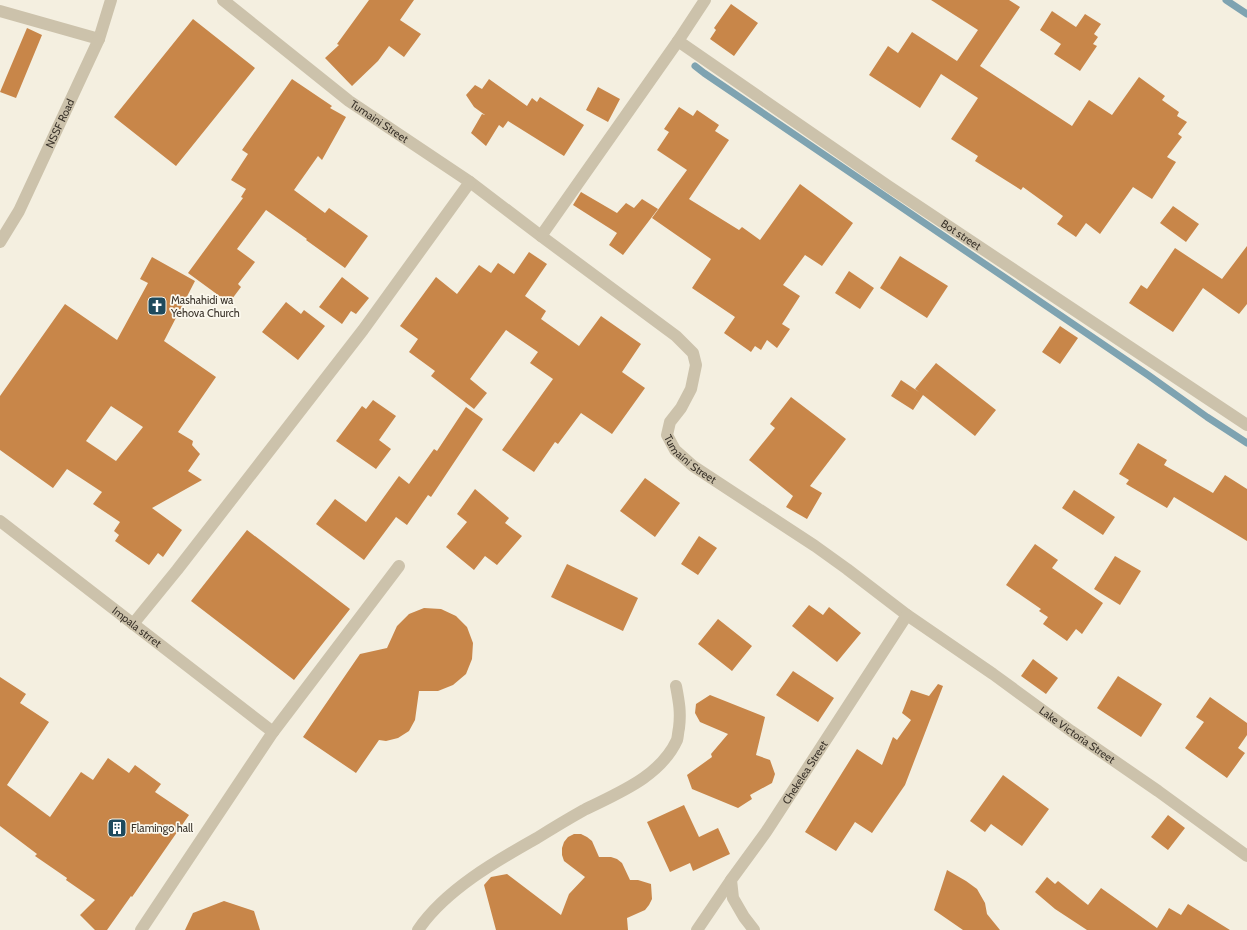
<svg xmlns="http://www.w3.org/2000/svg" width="1247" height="930" font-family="Cabin,sans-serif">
<rect width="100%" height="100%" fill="#f4efe0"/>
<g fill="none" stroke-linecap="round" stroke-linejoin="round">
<!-- stream -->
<path stroke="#7ea3b1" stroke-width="7" d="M 1226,0 L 1247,14
M 695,66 L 704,73 L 1148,375 L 1207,417 L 1247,443"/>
</g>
<!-- building -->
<path fill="#c88649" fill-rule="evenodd" d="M 369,0 L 414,0 L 400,20 L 421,34 L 404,57 L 389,46 L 378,61 L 352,86 L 325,58 L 339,45 L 337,44 Z
M 931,0 L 1009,0 L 1020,7 L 980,66 L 1072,126 L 1089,100 L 1112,115 L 1139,77 L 1165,96 L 1162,100 L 1179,112 L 1177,116 L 1187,122 L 1178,134 L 1182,137 L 1167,157 L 1176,162 L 1152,199 L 1133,187 L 1100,234 L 1086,223 L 1076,237 L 1057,224 L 1063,216 L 1023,187 L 1021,190 L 975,161 L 978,156 L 951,139 L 978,98 L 941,74 L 920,108 L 869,75 L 888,46 L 898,53 L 912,32 L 957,61 L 978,30 Z
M 731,4 L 758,23 L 734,56 L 710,39 L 716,30 L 714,28 Z
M 1052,11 L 1076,27 L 1085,14 L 1101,24 L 1094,34 L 1098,37 L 1093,44 L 1097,46 L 1080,71 L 1054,54 L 1061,44 L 1040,30 Z
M 193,19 L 255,68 L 176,166 L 114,117 Z
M 27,28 L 42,35 L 16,98 L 0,92 Z
M 292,79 L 332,106 L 330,108 L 346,117 L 322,160 L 318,156 L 294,190 L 325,213 L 329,208 L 368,236 L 345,268 L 306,240 L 307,239 L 266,210 L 237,249 L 255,262 L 238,284 L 241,287 L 229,303 L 188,273 L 243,198 L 241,197 L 246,189 L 231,180 L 248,154 L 242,150 Z
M 489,79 L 527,106 L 532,98 L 537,102 L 540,97 L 584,125 L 564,156 L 508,121 L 503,128 L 499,125 L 486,146 L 471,133 L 482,114 L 485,115 L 474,107 L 466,95 L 475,85 L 482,89 Z
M 598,87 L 620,99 L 608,122 L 586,110 Z
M 679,107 L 693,116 L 697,110 L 719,125 L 715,131 L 729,140 L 689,199 L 739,230 L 742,227 L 760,240 L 800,184 L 853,223 L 822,266 L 805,255 L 783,285 L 800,296 L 782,324 L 790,329 L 777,348 L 767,340 L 761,350 L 755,346 L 751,352 L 724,333 L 735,317 L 692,288 L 711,259 L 652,218 L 687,170 L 657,150 L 669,132 L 664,129 Z
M 581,192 L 617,213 L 626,203 L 634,208 L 642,199 L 658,209 L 623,255 L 609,245 L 617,233 L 573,205 Z
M 1173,206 L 1199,224 L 1186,242 L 1160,223 Z
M 1247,246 L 1247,304 L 1239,314 L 1203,288 L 1173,332 L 1129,303 L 1141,285 L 1147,289 L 1175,248 L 1222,279 Z
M 529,252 L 547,264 L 525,296 L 546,311 L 541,319 L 579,346 L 601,316 L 641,344 L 622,372 L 645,388 L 612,434 L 581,413 L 558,444 L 555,442 L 534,472 L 502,450 L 553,379 L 530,363 L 538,352 L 506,330 L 470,379 L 487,393 L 474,409 L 431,376 L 435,371 L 409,352 L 418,339 L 400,326 L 436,277 L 457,294 L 479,265 L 491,273 L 498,263 L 514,274 Z
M 900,256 L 948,286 L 927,318 L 880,288 Z
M 152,257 L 195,281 L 164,341 L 216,377 L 178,432 L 193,441 L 192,445 L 200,454 L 188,471 L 202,480 L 152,508 L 182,530 L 163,557 L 158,553 L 149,565 L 115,541 L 119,535 L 114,531 L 120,522 L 93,504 L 102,492 L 67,469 L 53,488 L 0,450 L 0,396 L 65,304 L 117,340 L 148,283 L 140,279 ZM 111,406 L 143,427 L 116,461 L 86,441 Z
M 849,271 L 874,288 L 860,309 L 835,293 Z
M 342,277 L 369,298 L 356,314 L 351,311 L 342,324 L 319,307 Z
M 286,302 L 301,314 L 304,310 L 325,326 L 298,360 L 262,332 Z
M 1060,326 L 1078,338 L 1060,364 L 1042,352 Z
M 936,363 L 996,410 L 975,436 L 923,395 L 913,410 L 891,396 L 901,380 L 919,392 L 915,389 Z
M 791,397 L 846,439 L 810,486 L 822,493 L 807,519 L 786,507 L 793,496 L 749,460 L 775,428 L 770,424 Z
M 373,400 L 396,416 L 379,440 L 391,449 L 376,469 L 336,441 L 362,406 L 366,409 Z
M 466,407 L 483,419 L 431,497 L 428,495 L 407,525 L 396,517 L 364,560 L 316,524 L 335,499 L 366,522 L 399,476 L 409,484 L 434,449 L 437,451 Z
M 1138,443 L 1167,460 L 1164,465 L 1213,493 L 1225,475 L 1247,489 L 1247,541 L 1174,497 L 1167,508 L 1126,484 L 1129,480 L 1119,474 Z
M 645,478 L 680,503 L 655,537 L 620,511 Z
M 475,489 L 509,518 L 505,523 L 522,536 L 497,565 L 485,556 L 474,570 L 446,547 L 467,522 L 457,514 Z
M 1074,490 L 1115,517 L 1103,535 L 1062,508 Z
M 247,530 L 350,609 L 294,680 L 191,601 Z
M 699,536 L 717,548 L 698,575 L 681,564 Z
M 1035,544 L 1058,560 L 1052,568 L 1103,603 L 1082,634 L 1076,629 L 1067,641 L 1043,624 L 1048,617 L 1039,611 L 1041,609 L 1006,585 Z
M 1115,556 L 1141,571 L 1120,605 L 1094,589 Z
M 567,564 L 638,598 L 623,631 L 551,597 Z
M 809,605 L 823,615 L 829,607 L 861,633 L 837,662 L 792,626 Z
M 424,608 L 441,609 L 456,616 L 467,627 L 473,643 L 472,659 L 466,674 L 453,685 L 438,691 L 419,691 L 415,720 L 409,731 L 398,738 L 386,741 L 379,740 L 356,773 L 303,737 L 360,654 L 387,648 L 397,626 L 409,614 Z
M 718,619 L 752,646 L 732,671 L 698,644 Z
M 1033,659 L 1058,678 L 1046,694 L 1021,676 Z
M 793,671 L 834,698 L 818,722 L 776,695 Z
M 1118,676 L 1162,704 L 1141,737 L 1097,708 Z
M 0,677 L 26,694 L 20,703 L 49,722 L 7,785 L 50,817 L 81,772 L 93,780 L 108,758 L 129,773 L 135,765 L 161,784 L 155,792 L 189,815 L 132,897 L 131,896 L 107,930 L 95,930 L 80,915 L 95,900 L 66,880 L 67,878 L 35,856 L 37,854 L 0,826 Z
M 938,684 L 943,686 L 905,785 L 872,833 L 855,822 L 836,851 L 805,832 L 857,749 L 882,765 L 893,737 L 897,740 L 911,720 L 902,713 L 911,690 L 929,696 Z
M 710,695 L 765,717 L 756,755 L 770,760 L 775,774 L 772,783 L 750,795 L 752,799 L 738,808 L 692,789 L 687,775 L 712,757 L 711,754 L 728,734 L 700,722 L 695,713 L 696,704 Z
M 1210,697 L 1247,723 L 1247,735 L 1238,748 L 1245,753 L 1227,778 L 1185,748 L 1204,722 L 1196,717 Z
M 1003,775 L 1049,809 L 1022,846 L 991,824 L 985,832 L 970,821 Z
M 684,805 L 699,837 L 718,828 L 730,854 L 693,871 L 690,863 L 670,872 L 647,822 Z
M 1168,815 L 1185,828 L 1168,850 L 1151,837 Z
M 574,834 L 581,834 L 587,837 L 592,841 L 599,857 L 611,857 L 617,859 L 622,863 L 630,880 L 638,880 L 651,884 L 652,899 L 649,905 L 645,910 L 627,918 L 628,930 L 496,930 L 484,885 L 491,877 L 507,874 L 561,915 L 569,894 L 585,877 L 564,861 L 562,855 L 562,848 L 564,842 L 568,837 Z
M 947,870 L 966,881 L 977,889 L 985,903 L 987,914 L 1000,930 L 963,930 L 934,910 Z
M 1047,877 L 1055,884 L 1058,881 L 1088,905 L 1101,888 L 1157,928 L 1169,908 L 1181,915 L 1188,904 L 1230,930 L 1087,930 L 1055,909 L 1035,892 Z
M 224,901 L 254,911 L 260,930 L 185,930 L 193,913 Z"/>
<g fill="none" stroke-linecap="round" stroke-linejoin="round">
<!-- minor -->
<g stroke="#ccc2ab" stroke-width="12">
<path id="s1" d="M 223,0 L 349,101 L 470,182 L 541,236 L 676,336 L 693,353 L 696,365 L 691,389 L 681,408 L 670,422 L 667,435 L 675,450 L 693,466 L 815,546 L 847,569 L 907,615 L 993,674 L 1071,731 L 1158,791 L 1247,856"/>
<path d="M 0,11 L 99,39"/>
<path id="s2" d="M 678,41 L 888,186 L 1247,425"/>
<path d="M 541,236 L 678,41 L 705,0"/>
<path id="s3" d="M 0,242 L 19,211 L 99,39 L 111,0"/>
<path id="s4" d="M 0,521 L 273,732"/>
<path d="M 133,624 L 177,570 L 363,330 L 470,182"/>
<path d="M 141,930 L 273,732 L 399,566"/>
<path d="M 418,930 C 445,890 496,861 537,838 C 553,828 568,819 584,810 C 618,793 660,777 677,740 C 678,737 678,732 679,728 C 681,712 679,702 676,686"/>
<path d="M 697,930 L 731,880"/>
<path id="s5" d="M 754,930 L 744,917 L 733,898 L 731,880 L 766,832 L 907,615"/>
</g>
</g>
<!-- icons -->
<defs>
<symbol id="church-square" viewBox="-11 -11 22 22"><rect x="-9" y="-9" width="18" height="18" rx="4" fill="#1e4a5d" stroke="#fbf8ed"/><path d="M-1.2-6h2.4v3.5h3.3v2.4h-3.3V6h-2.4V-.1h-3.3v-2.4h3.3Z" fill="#fff"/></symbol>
<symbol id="building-square" viewBox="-11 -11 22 22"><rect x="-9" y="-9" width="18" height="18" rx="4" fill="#1e4a5d" stroke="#fbf8ed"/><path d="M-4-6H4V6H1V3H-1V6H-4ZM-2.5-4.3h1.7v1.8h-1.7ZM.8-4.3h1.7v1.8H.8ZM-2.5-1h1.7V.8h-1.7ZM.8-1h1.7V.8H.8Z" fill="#fff"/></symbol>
</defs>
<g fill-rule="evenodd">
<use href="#church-square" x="146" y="295" width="22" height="22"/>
<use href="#building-square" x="106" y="817" width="22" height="22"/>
</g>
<g text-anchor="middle" stroke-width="3.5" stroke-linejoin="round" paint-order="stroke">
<!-- street labels -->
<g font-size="11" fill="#3a332a" stroke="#fbf8ed">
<text dy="4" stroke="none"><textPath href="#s1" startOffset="198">Tumaini Street</textPath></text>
<text dy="4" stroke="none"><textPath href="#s3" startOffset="133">NSSF Road</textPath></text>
<text dy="4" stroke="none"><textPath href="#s2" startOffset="343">Bot street</textPath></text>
<text dy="4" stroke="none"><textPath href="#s1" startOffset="712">Tumaini Street</textPath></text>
<text dy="4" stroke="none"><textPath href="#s4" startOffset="173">Impala strret</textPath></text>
<text dy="4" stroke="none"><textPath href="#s1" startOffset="1188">Lake Victoria Street</textPath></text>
<text dy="4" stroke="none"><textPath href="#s5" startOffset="187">Chekelea Street</textPath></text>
</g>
<!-- poi labels -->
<g font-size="11" fill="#3a332a" stroke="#fbf8ed" text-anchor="start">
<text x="171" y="304">Mashahidi wa<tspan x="171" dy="13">Yehova Church</tspan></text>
<text x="131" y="832">Flamingo hall</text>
</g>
</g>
</svg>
